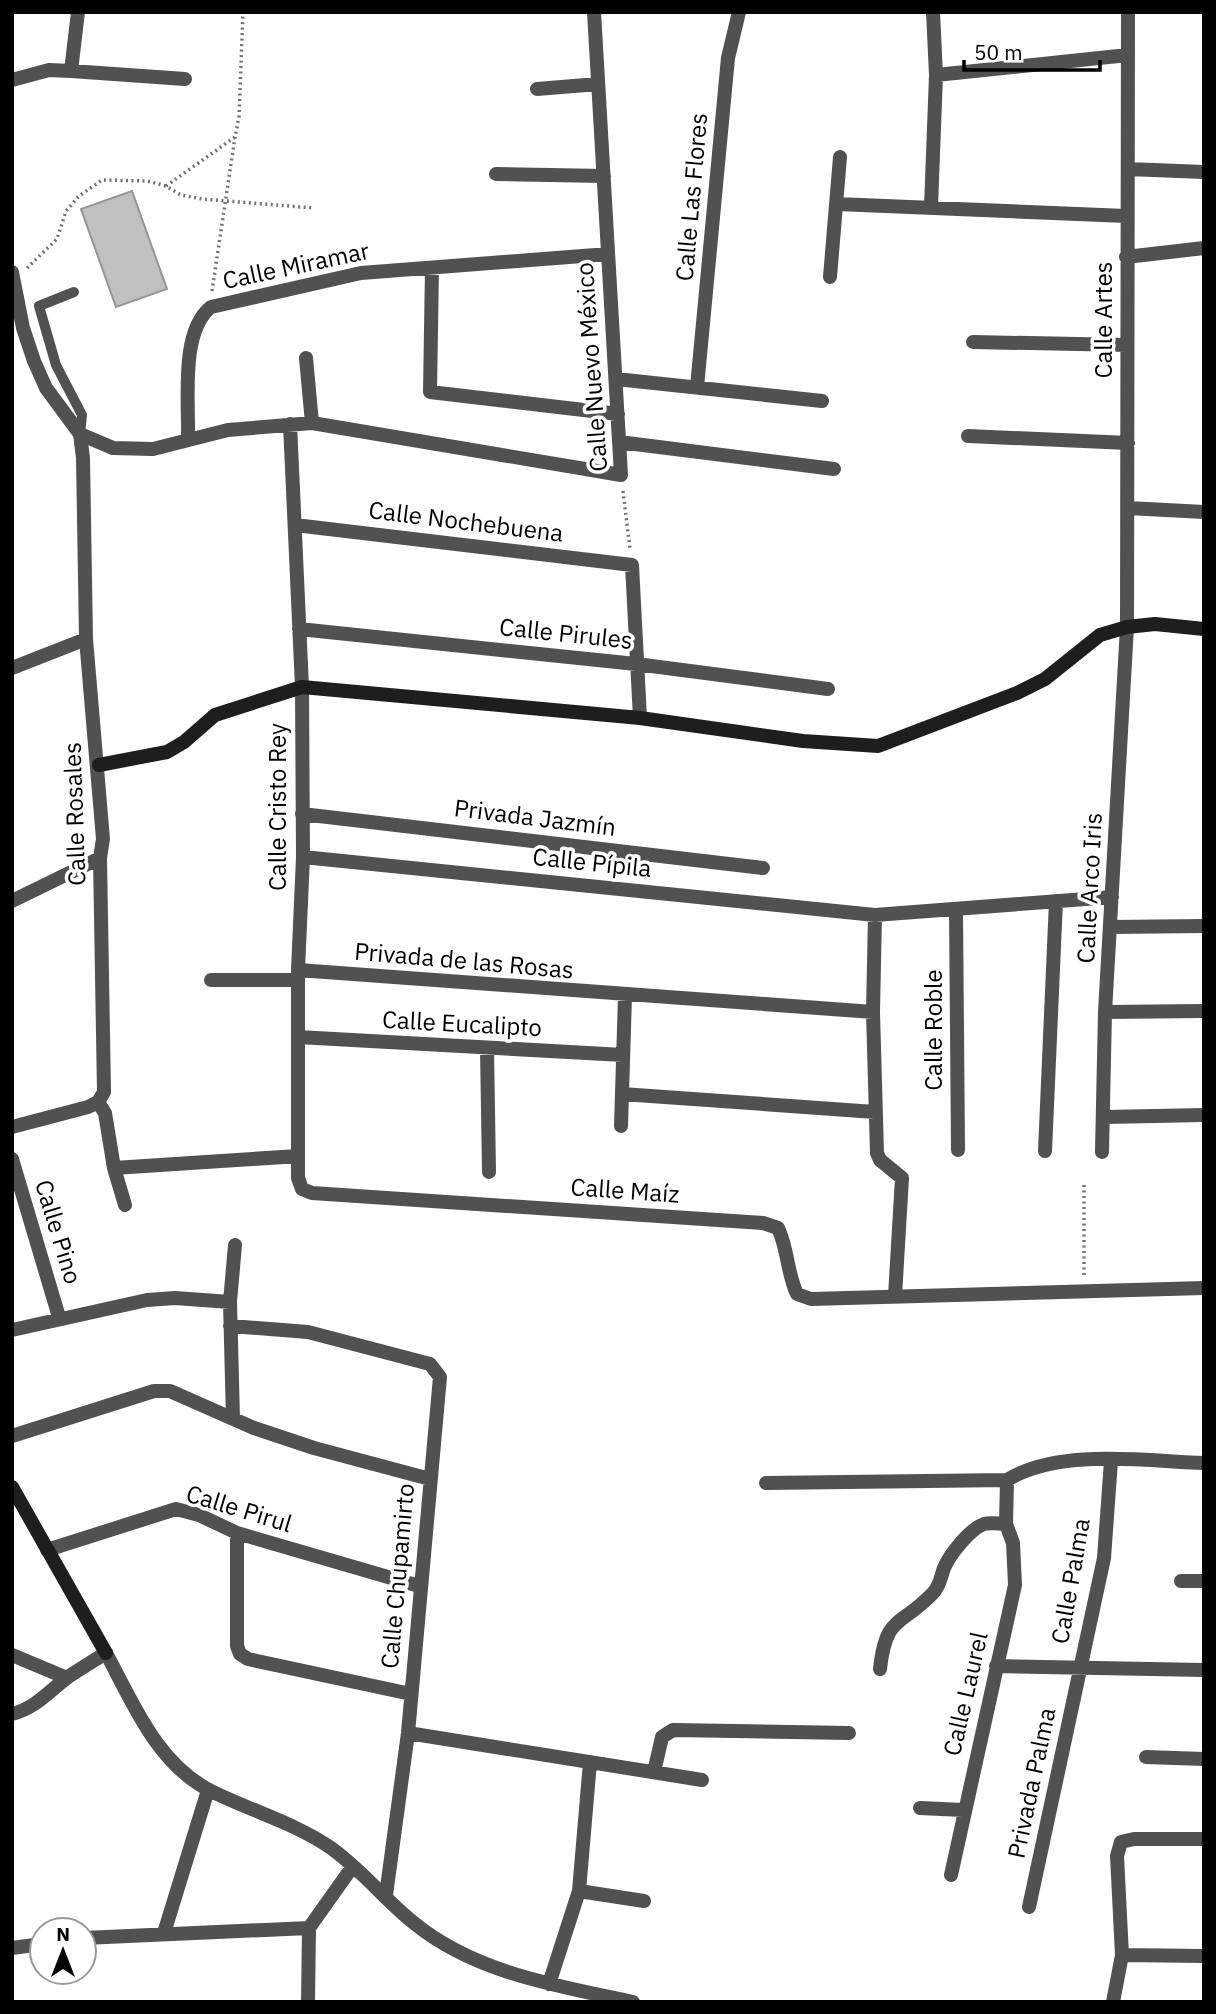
<svg xmlns="http://www.w3.org/2000/svg" width="1216" height="2014" font-family="'IBM Plex Sans',sans-serif">
<rect width="100%" height="100%" fill="#fff"/>
<!-- building -->
<path fill="#c0c0c0" stroke="#959595" stroke-width="2" d="M 132,191 L 167,289 L 116,307 L 81,209 Z"/>
<g fill="none" stroke-linecap="round" stroke-linejoin="round">
<!-- path -->
<path stroke="#737373" stroke-width="3.5" stroke-dasharray="2 3.5" stroke-linecap="butt" d="M 166,186 L 235,137 L 239,117 L 243,12
M 27,268 L 57,239 L 66,211 L 79,196 L 102,180 L 147,181 L 166,186 L 181,195 L 202,199 L 314,208
M 212,291 L 235,137
M 623,491 L 630,549
M 1084,1275 L 1084,1184"/>
<!-- lane -->
<path stroke="#515151" stroke-width="10" d="M 74,292 L 39,306 L 56,365 L 82,415 L 80,434"/>
<!-- street -->
<path stroke="#515151" stroke-width="14" d="M 71,71 L 185,79
M 936,75 L 1128,55
M 12,80 L 49,70 L 71,71 L 78,12
M 537,89 L 598,84
M 1128,169 L 1204,172
M 496,174 L 604,176
M 837,204 L 1126,216
M 931,207 L 936,75 L 933,12
M 1126,257 L 1204,248
M 432,268 L 430,392 L 618,414
M 12,272 L 23,328 L 34,361 L 46,388 L 80,434 L 83,458 L 86,639 L 103,839 L 100,858 L 104,1092 L 98,1102 L 88,1107 L 12,1127
M 830,277 L 840,157
M 973,342 L 1127,345
M 306,358 L 312,423
M 616,379 L 822,401
M 697,387 L 728,58 L 739,12
M 290,424 L 302,687 L 303,857 L 298,970 L 298,1178 L 302,1189 L 312,1193 L 763,1223 L 778,1228 C 788,1249 787,1273 797,1294 L 811,1299 L 1204,1288
M 80,434 L 113,448 L 153,449 L 228,430 L 312,423 L 621,475 L 594,12
M 968,436 L 1128,443
M 188,439 C 189,401 180,331 211,307 L 361,273 L 608,254
M 619,442 L 834,469
M 1128,508 L 1204,512
M 295,525 L 632,565 L 640,718
M 299,629 L 636,664 L 828,689
M 12,668 L 86,639
M 302,814 L 763,868
M 303,857 L 875,915 L 1112,897
M 12,901 L 100,858
M 956,910 L 958,1150
M 875,915 L 873,1012 L 877,1153 L 880,1160 L 902,1178 L 895,1296
M 1110,927 L 1204,926
M 298,970 L 873,1012
M 211,980 L 298,980
M 1105,1012 L 1204,1011
M 298,1037 L 623,1055
M 487,1048 L 489,1172
M 622,1094 L 875,1112
M 98,1102 L 105,1113 L 114,1168 L 125,1205
M 1104,1117 L 1204,1115
M 621,1126 L 625,996
M 1045,1151 L 1056,901
M 1102,1152 L 1105,1012 L 1127,627 L 1128,12
M 12,1159 L 59,1317
M 114,1168 L 298,1156
M 230,1302 L 235,1245
M 230,1326 L 308,1332 L 430,1364 L 440,1377 L 408,1733 L 386,1895
M 12,1330 L 147,1300 L 175,1298 L 230,1302 L 233,1419
M 12,1436 L 154,1391 L 170,1391 L 254,1428 L 314,1448 L 430,1479
M 766,1483 L 1007,1480 C 1059,1448 1144,1461 1204,1463
M 237,1533 L 237,1646 L 240,1654 L 248,1659 L 411,1694
M 47,1550 L 176,1509 L 199,1515 L 237,1533 L 419,1586
M 1181,1581 L 1204,1581
M 12,1655 L 67,1678
M 996,1666 L 1204,1670
M 880,1669 C 886,1614 901,1627 933,1593 C 940,1586 941,1576 944,1568 C 950,1554 970,1529 984,1524 C 991,1522 999,1524 1006,1524 L 1007,1480
M 12,1714 C 36,1708 49,1691 68,1677 C 80,1669 93,1661 106,1653 C 133,1703 157,1764 211,1791 C 249,1810 295,1823 331,1848 C 362,1870 385,1900 414,1923 C 475,1973 558,1986 633,2002
M 408,1733 L 702,1780
M 1146,1757 L 1204,1759
M 654,1772 L 662,1737 L 673,1730 L 849,1733
M 920,1808 L 963,1810
M 951,1875 L 1015,1585 L 1013,1543 L 1006,1524
M 579,1891 L 644,1901
M 1029,1907 L 1104,1558 L 1111,1461
M 164,1933 L 208,1790
M 84,1938 L 309,1928
M 12,1948 L 42,1944
M 1122,1955 L 1204,1956
M 549,1984 L 579,1891 L 590,1762
M 308,2002 L 309,1928 L 353,1866
M 1113,2002 L 1122,1955 L 1117,1856 L 1121,1842 L 1134,1839 L 1204,1839"/>
<!-- secondary -->
<path stroke="#1e1e1e" stroke-width="14" d="M 99,765 L 167,752 L 184,742 L 215,715 L 302,687 L 640,718 L 803,741 L 878,746 L 1017,693 L 1045,679 L 1100,635 L 1127,627 L 1155,624 L 1204,629
M 12,1487 L 106,1653"/>
</g>
<g text-anchor="middle" stroke-width="7" stroke-linejoin="round" paint-order="stroke">
<!-- street labels -->
<g font-size="24" fill="#000" stroke="#fff">
<text transform="translate(692 197) rotate(-85)" y="8">Calle Las Flores</text>
<text transform="translate(296 266) rotate(-12)" y="8">Calle Miramar</text>
<text transform="translate(1104 320) rotate(-90)" y="8">Calle Artes</text>
<text transform="translate(592 367) rotate(-94)" y="8">Calle Nuevo México</text>
<text transform="translate(466 522) rotate(7)" y="8">Calle Nochebuena</text>
<text transform="translate(566 634) rotate(6)" y="8">Calle Pirules</text>
<text transform="translate(278 807) rotate(-90)" y="8">Calle Cristo Rey</text>
<text transform="translate(75 814) rotate(-92)" y="8">Calle Rosales</text>
<text transform="translate(535 818) rotate(7)" y="8">Privada Jazmín</text>
<text transform="translate(592 863) rotate(6)" y="8">Calle Pípila</text>
<text transform="translate(1090 888) rotate(-87)" y="8">Calle Arco Iris</text>
<text transform="translate(464 961) rotate(5)" y="8">Privada de las Rosas</text>
<text transform="translate(462 1024) rotate(3)" y="8">Calle Eucalipto</text>
<text transform="translate(934 1030) rotate(-90)" y="8">Calle Roble</text>
<text transform="translate(625 1191) rotate(4)" y="8">Calle Maíz</text>
<text transform="translate(58 1232) rotate(73)" y="8">Calle Pino</text>
<text transform="translate(239 1509) rotate(17)" y="8">Calle Pirul</text>
<text transform="translate(398 1576) rotate(-85)" y="8">Calle Chupamirto</text>
<text transform="translate(1071 1581) rotate(-80)" y="8">Calle Palma</text>
<text transform="translate(966 1694) rotate(-77)" y="8">Calle Laurel</text>
<text transform="translate(1032 1783) rotate(-78)" y="8">Privada Palma</text>
</g>
</g>
<!-- border -->
<rect width="1216" height="2014" fill="none" stroke="#000000" stroke-width="28"/>
<!-- north arrow -->
<g transform="translate(63 1951)"><circle r="33" fill="#ffffff" stroke="#999999" stroke-width="2"/>
<path d="M0-5L12 26L0 18L-12 26Z" fill="#000000"/>
<text y="-10" font-size="19" font-weight="bold" text-anchor="middle" fill="#000000">N</text>
</g>
<!-- scale -->
<path d="M964 60v10h136v-10" fill="none" stroke="#000000" stroke-width="3.5"/>
<text x="974" y="60" font-size="21" fill="#000000" stroke="#ffffff" stroke-width="5" paint-order="stroke">50 m</text>
</svg>
